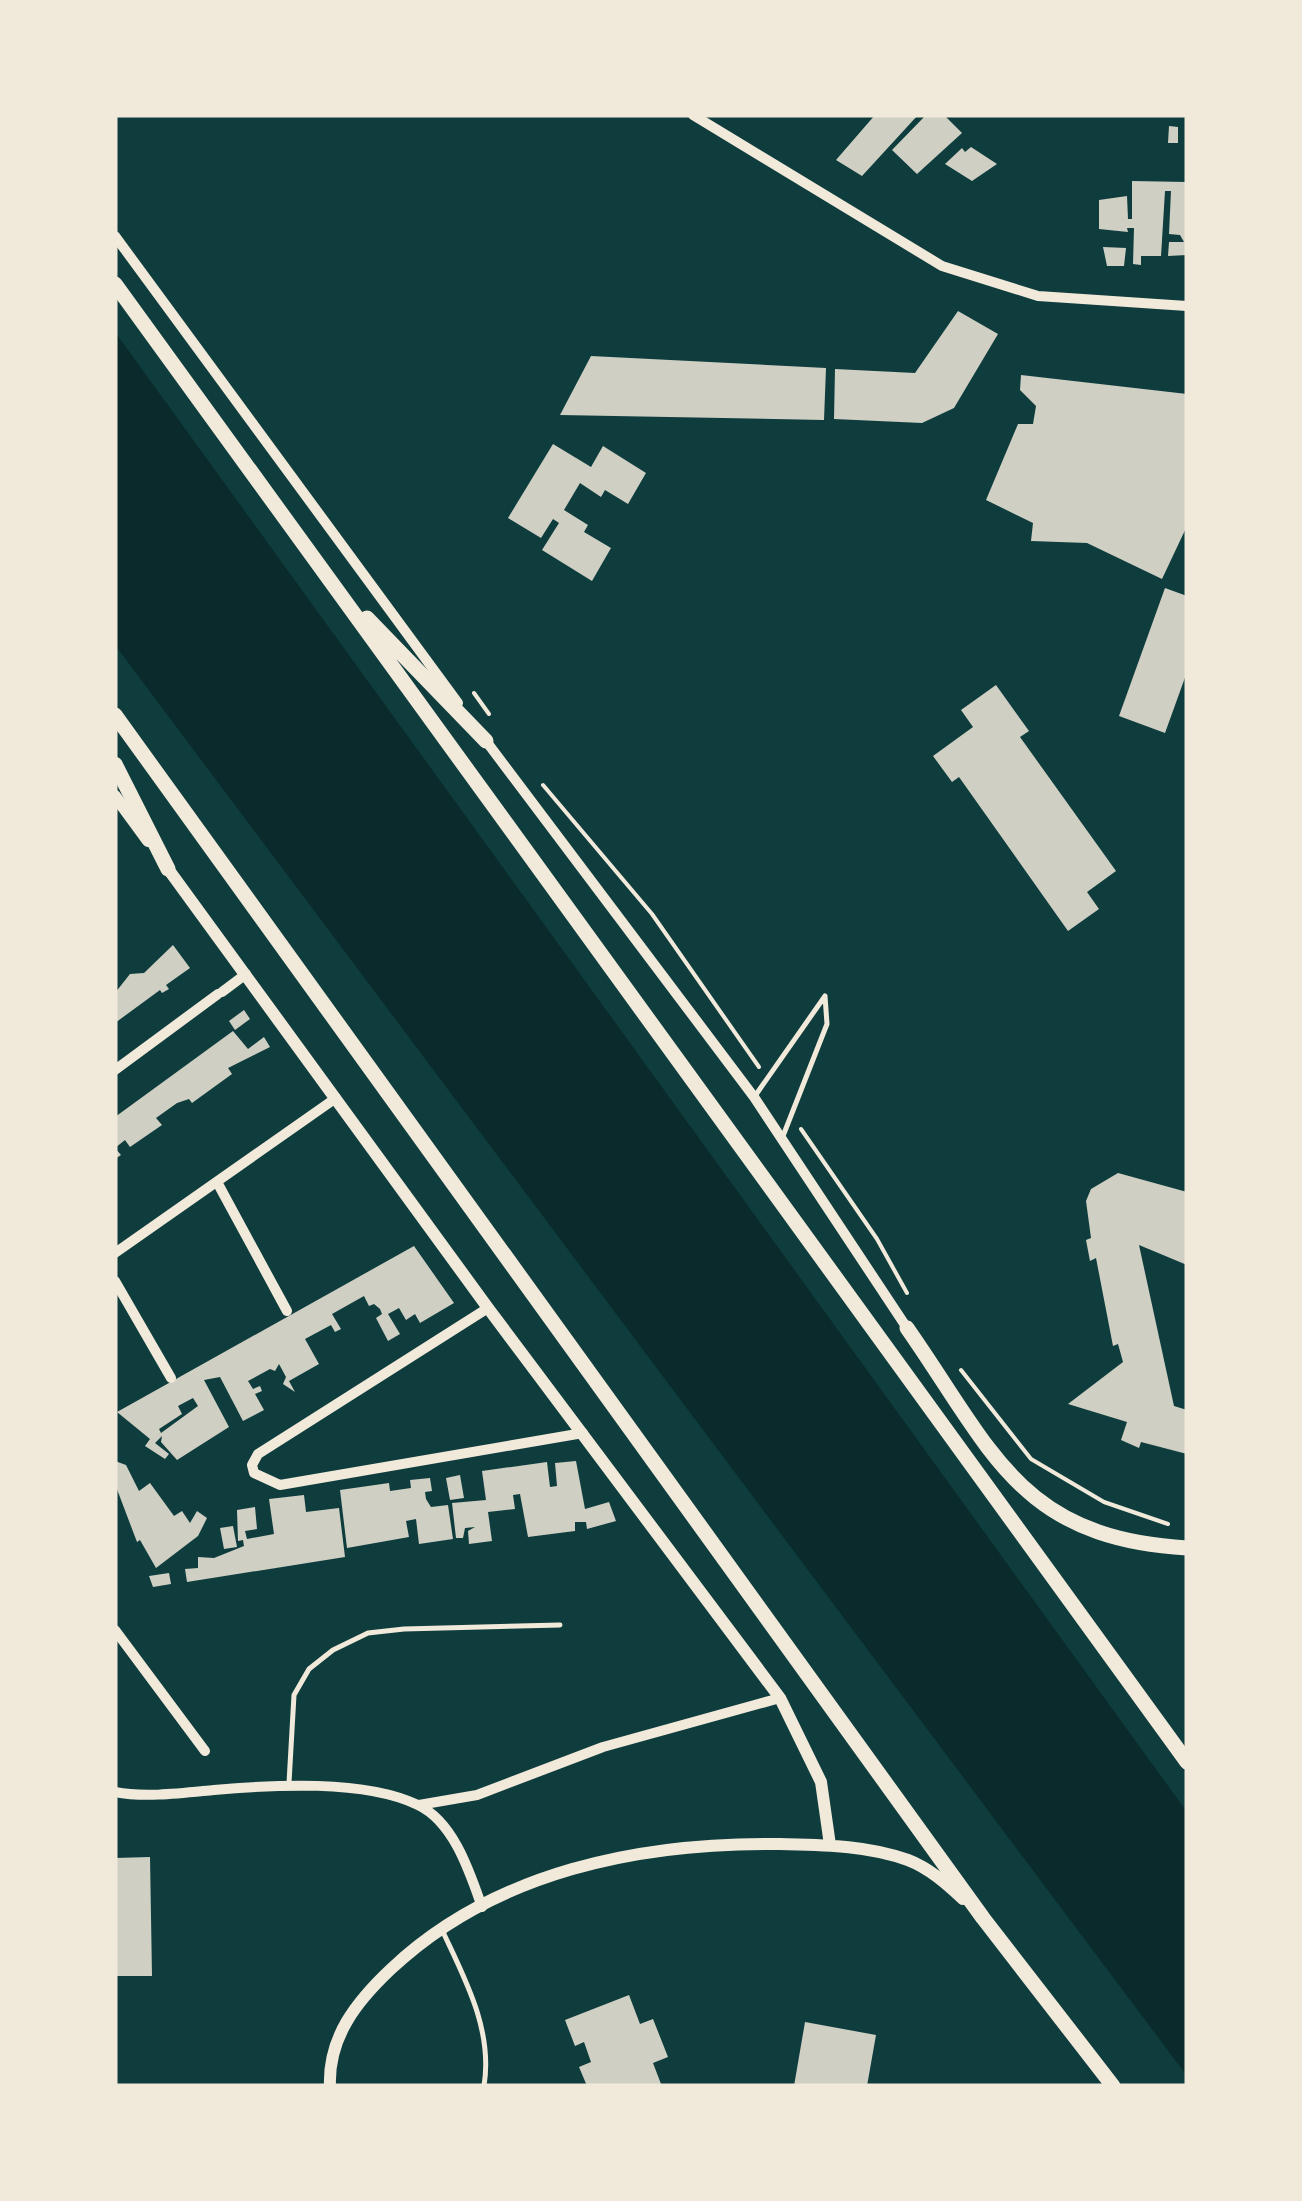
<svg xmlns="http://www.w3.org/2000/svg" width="1302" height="2201" font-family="'Source Sans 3',sans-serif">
<rect width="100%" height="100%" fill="#0f3d3e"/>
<!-- water -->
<path fill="#0a2a2b" d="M 115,332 L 1187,1812 L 1187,2076 L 115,645 Z"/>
<!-- building -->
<path fill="#cfcfc3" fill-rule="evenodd" d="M 875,115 L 918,115 L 862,176 L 836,160 Z
M 926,115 L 944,115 L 962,133 L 917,174 L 892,150 Z
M 1169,126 L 1178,127 L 1178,143 L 1168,143 Z
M 971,147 L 997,164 L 972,181 L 945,164 L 962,148 L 965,152 Z
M 1132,181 L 1187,182 L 1187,255 L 1168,256 L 1169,242 L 1184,242 L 1180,235 L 1169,234 L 1171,191 L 1165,191 L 1161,256 L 1141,256 L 1141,265 L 1133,264 L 1134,228 L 1127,228 L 1128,232 L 1099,229 L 1099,200 L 1127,196 L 1128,219 L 1132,219 Z
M 1103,247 L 1126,248 L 1124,266 L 1107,266 Z
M 958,311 L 998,334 L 954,408 L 922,423 L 834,419 L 835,369 L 915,373 Z
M 591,356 L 826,368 L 824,420 L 560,415 Z
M 1021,375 L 1187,394 L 1187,526 L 1162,579 L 1087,543 L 1031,541 L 1033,523 L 986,500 L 1018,424 L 1033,424 L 1036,406 L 1020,390 Z
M 553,444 L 591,467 L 603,446 L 646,473 L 628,504 L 605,490 L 601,497 L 580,483 L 564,510 L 588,525 L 584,532 L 611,548 L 592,581 L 542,550 L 559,523 L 553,519 L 541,538 L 508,518 Z
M 1165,588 L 1187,596 L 1187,672 L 1165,733 L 1119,716 Z
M 996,685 L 1029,731 L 1020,737 L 1116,871 L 1087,892 L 1099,909 L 1068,931 L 959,777 L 952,782 L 933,756 L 973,727 L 961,710 Z
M 173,945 L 190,968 L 166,985 L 169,989 L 162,993 L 160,990 L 115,1023 L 115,993 L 130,974 L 144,973 Z
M 244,1010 L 250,1019 L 235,1030 L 229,1021 Z
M 233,1031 L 248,1049 L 264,1037 L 270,1047 L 228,1068 L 232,1074 L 192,1103 L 189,1099 L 177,1103 L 156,1118 L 162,1125 L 130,1147 L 125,1140 L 115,1148 L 121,1155 L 115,1159 L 115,1117 Z
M 1118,1173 L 1187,1192 L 1187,1265 L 1139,1245 L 1174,1406 L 1187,1410 L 1187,1454 L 1141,1442 L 1139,1448 L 1121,1440 L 1127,1422 L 1068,1404 L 1123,1362 L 1118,1344 L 1113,1346 L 1096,1258 L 1090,1261 L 1086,1240 L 1091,1238 L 1086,1201 L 1091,1189 Z
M 414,1246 L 454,1303 L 420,1323 L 415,1314 L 406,1320 L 399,1308 L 388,1314 L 400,1334 L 388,1341 L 376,1318 L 382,1314 L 380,1309 L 374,1304 L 369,1306 L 364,1296 L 332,1314 L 341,1329 L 335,1332 L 331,1325 L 305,1339 L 319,1364 L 289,1381 L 295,1392 L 283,1384 L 286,1377 L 279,1364 L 275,1371 L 270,1369 L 248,1381 L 253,1389 L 260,1386 L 262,1391 L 255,1394 L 264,1410 L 243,1421 L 220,1377 L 204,1380 L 229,1427 L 177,1460 L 161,1442 L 162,1436 L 155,1443 L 169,1454 L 165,1459 L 145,1446 L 150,1439 L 117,1412 ZM 193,1398 L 198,1406 L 161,1433 L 159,1429 L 182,1414 L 178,1406 Z
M 115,1461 L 126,1465 L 139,1491 L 150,1483 L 174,1516 L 182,1511 L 190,1523 L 197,1511 L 207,1518 L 198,1536 L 156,1568 L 140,1540 L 137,1542 L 115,1484 Z
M 576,1461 L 585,1509 L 609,1502 L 616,1521 L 587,1529 L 586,1522 L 575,1522 L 575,1531 L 528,1537 L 520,1494 L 513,1495 L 515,1509 L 488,1512 L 492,1541 L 469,1544 L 468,1531 L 475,1527 L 465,1528 L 463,1538 L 456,1538 L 452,1503 L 486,1500 L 482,1471 L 547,1462 L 550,1487 L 557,1486 L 555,1463 Z
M 460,1475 L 464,1498 L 450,1500 L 446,1478 Z
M 430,1478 L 432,1491 L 425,1492 L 426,1499 L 431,1507 L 448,1505 L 453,1539 L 419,1544 L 416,1519 L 406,1521 L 409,1537 L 347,1548 L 340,1490 L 389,1483 L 390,1491 L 411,1488 L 410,1480 Z
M 304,1495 L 306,1512 L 339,1508 L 345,1557 L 187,1582 L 185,1569 L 198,1568 L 198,1557 L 214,1558 L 244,1546 L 243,1540 L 238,1541 L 237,1510 L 255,1507 L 257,1529 L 245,1531 L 247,1539 L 274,1534 L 269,1499 Z
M 233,1526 L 237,1547 L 224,1549 L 220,1528 Z
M 169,1573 L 171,1584 L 153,1587 L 149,1576 Z
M 150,1857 L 152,1976 L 115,1976 L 115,1858 Z
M 629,1995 L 640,2024 L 653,2019 L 668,2057 L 653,2063 L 661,2084 L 587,2086 L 579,2067 L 591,2062 L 584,2042 L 575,2046 L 565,2020 Z
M 805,2022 L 876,2035 L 867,2086 L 794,2086 Z"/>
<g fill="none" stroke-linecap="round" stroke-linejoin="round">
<!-- path -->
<path stroke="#f1e9da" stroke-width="4" d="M 474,693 L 489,714
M 543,785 L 652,914 L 759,1067
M 801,1129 L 877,1239 L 907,1293
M 961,1370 L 1031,1459 L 1104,1502 L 1168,1524"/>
<!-- service -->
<path stroke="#f1e9da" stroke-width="5" d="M 755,1096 L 825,996
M 783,1136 L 827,1024 L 825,996
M 289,1783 L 294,1695 L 309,1669 L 333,1650 L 368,1633 L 404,1629 L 560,1625
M 443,1932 C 466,1981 493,2031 484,2086"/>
<!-- minor -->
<path stroke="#f1e9da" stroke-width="10" d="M 693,115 L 942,266 L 1038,296 L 1187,306
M 115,236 L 458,703
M 483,737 L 754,1097 L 907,1328
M 222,992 L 246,974
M 115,1070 L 218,994
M 217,1182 L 287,1311
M 115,1253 L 336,1098
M 115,1281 L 171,1378
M 488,1308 L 258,1454 L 252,1465 L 254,1473 L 280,1485 L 583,1433
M 115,1630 L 205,1751
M 115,1792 C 145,1798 183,1793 214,1790 C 272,1785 364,1779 418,1805 C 454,1822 470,1873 482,1907
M 419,1805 L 477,1795 L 603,1747 L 780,1698"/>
<!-- tertiary -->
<path stroke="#f1e9da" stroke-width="12" d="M 115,796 L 148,841
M 163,862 L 488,1308 L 780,1698 L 821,1782 L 830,1845
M 330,2086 C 328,2037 357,2001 391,1969 C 495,1871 641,1842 780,1844 C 822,1845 867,1845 908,1860 C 929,1868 947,1884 963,1899"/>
<!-- trunk -->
<path stroke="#f1e9da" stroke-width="15" d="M 115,284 L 1187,1762
M 367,618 L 486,741
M 115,715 L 983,1918 L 1113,2086
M 115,764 L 168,869
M 907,1328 C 993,1451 1019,1538 1187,1548"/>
</g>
<!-- border -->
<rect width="1302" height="2201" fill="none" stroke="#f1e9da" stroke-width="235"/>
</svg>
